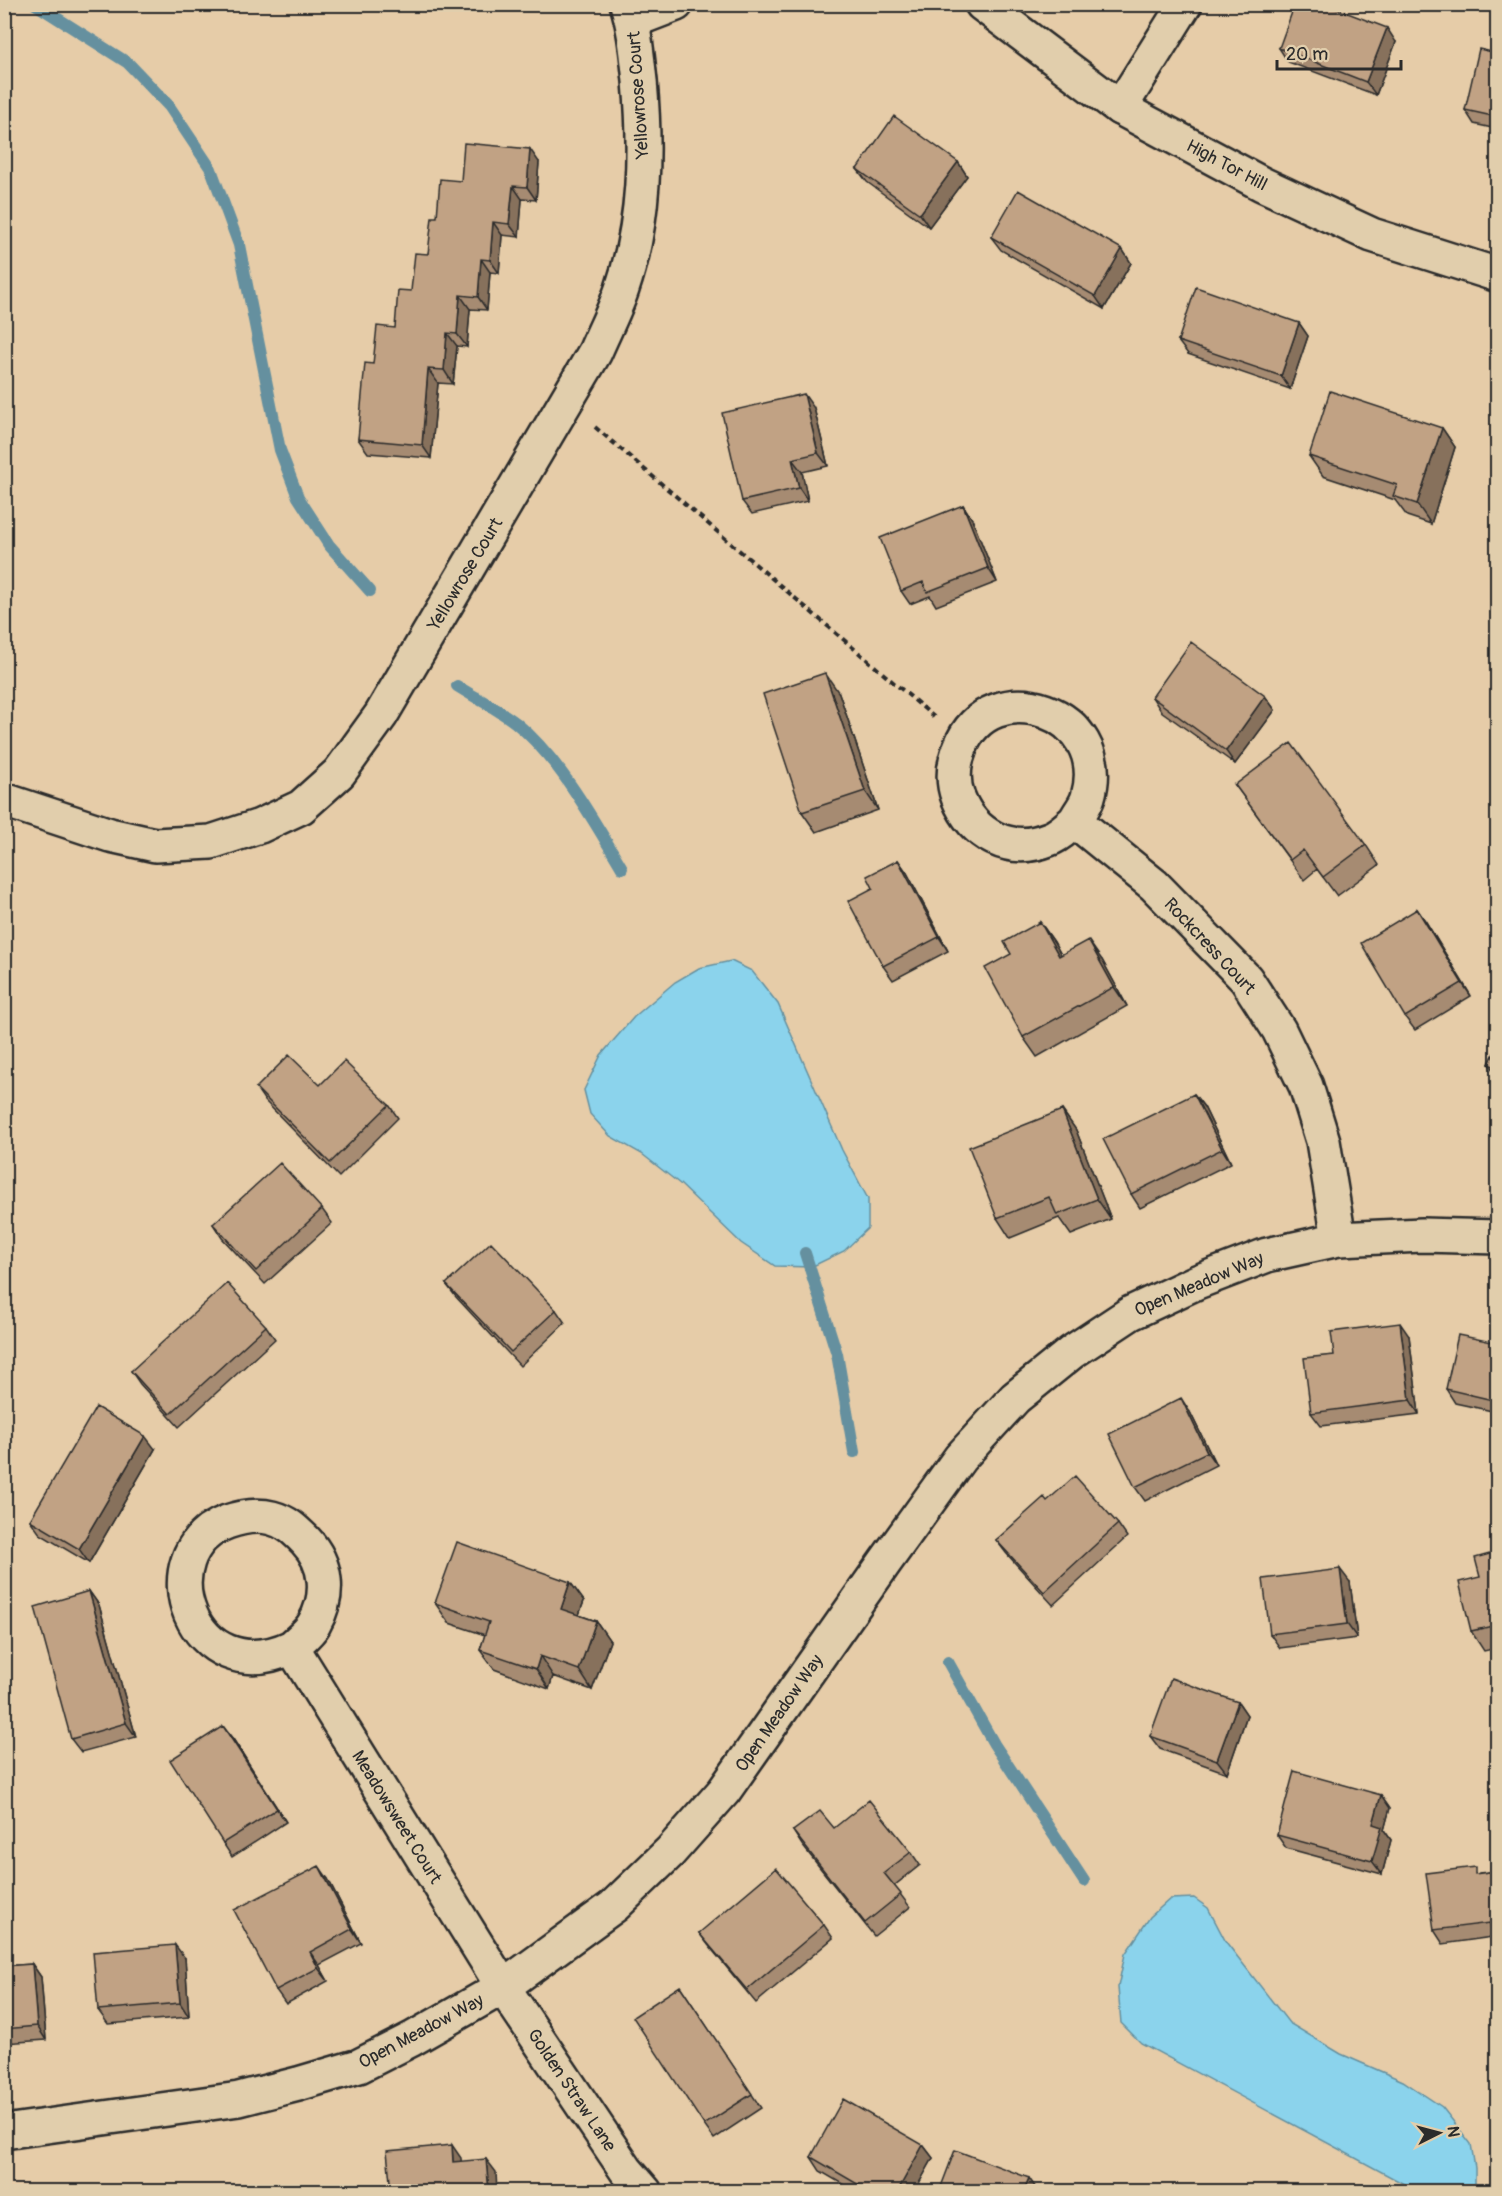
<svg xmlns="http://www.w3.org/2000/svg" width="1502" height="2196" font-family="Pangolin,sans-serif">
<rect width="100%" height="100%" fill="#e6cca8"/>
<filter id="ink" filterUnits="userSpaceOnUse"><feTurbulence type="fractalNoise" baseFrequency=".0167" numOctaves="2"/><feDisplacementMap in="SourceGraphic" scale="12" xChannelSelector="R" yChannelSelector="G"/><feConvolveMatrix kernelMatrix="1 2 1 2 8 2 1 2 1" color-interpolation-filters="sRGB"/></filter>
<g filter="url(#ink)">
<!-- water -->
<path fill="#8bd3ec" stroke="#65909f" stroke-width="1.5" d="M 731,961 L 752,971 L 778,1004 L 842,1150 L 868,1199 L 868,1228 L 844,1251 L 811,1267 L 775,1266 L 741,1243 L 680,1184 L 642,1154 L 610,1136 L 590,1114 L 584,1090 L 601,1055 L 634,1017 L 675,982 L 699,968 Z
M 1194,1898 L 1208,1908 L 1226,1942 L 1289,2023 L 1341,2054 L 1403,2081 L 1442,2107 L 1471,2144 L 1475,2168 L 1475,2191 L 1417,2191 L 1141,2043 L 1121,2023 L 1118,1987 L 1125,1954 L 1150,1917 L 1170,1899 Z"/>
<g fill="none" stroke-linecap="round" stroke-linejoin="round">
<!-- stream -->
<path stroke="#65909f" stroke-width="12" d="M 35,4 L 128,63 L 169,106 L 211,169 L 239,245 L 280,450 L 298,497 L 329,545 L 370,591
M 457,686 C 476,698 498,709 516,723 C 559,758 594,821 622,868
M 805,1253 L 837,1354 L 854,1452
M 948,1662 L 994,1744 L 1084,1881"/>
<defs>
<path id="minor" d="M 632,21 L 676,4
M 1120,108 L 1185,4
M 4,800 L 110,835 L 155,845 L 211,842 L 260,826 L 301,807 L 339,773 L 381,715 L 595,352 C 604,331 615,310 622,289 C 645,222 646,150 640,81 C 637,55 635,29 627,4
M 1075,821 C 1079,813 1086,805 1088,797 C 1113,711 990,670 960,748 C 954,763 952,781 958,797 C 973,835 1009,855 1049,839 C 1059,836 1067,827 1075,821 L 1154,885 L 1246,979 L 1279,1030 L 1306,1086 L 1323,1141 L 1339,1239
M 292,1647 C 191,1694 144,1553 227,1522 C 241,1517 257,1514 272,1518 C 287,1522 295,1530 305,1540 C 328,1564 330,1596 314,1624 C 309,1633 299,1640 292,1647 L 503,1987 L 626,2170 L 645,2192
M 4,2132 L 239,2099 L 298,2084 L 359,2066 L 412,2039 L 503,1987 L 614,1906 L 670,1852 L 724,1791 L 885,1562 L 960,1458 L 1015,1398 L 1072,1352 L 1131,1313 L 1197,1282 L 1267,1255 L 1339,1239 L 1422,1235 L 1498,1237"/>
<path id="tertiary" d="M 982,4 L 1120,108 L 1262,184 L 1372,235 L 1498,275"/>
</defs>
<!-- minor casing -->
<use href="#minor" stroke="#2b2b2b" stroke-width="38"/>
<!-- tertiary casing -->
<use href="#tertiary" stroke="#2b2b2b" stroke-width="38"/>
<!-- path -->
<path stroke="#2b2b2b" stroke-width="4" stroke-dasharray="6 4.5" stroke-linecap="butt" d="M 595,427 L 934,717"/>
<!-- minor -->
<use href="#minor" stroke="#e1ceac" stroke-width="33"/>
<!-- tertiary -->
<use href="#tertiary" stroke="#e1ceac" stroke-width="33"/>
</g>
<!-- wall -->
<path fill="#a68b72" stroke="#2b2b2b" stroke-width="1.5" d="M 1396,42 L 1376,95 L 1288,62 L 1279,48 Z
M 1497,53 L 1497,129 L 1474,124 L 1465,110 Z
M 539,162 L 536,200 L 522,199 L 519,237 L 502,235 L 499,273 L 490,272 L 487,310 L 470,309 L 467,347 L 457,346 L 453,384 L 438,383 L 431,458 L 368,453 L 358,439 L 373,364 L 395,328 L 428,254 L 437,217 L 461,181 Z
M 958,162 L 967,176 L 929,227 L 867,182 L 857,169 Z
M 991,237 L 1122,249 L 1131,263 L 1104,309 L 1001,250 Z
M 1299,323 L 1308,336 L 1290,389 L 1188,354 L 1178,341 Z
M 814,408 L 828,466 L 802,472 L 808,501 L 752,514 L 742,501 Z
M 1442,428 L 1455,447 L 1431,524 L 1407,516 L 1395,500 L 1323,476 L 1309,456 Z
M 963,505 L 972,519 L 997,582 L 936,606 L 930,596 L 910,604 L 901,591 Z
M 839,693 L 878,810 L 816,832 L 802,812 Z
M 1265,696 L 1275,710 L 1235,764 L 1161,711 L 1152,697 Z
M 1235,785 L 1366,845 L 1379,865 L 1337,896 L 1317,869 L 1304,880 Z
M 898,860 L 907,873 L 948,951 L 893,980 L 883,966 L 873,888 Z
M 1417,909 L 1426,922 L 1471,996 L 1415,1030 L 1405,1017 Z
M 1040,922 L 1054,942 L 1061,955 L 1102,960 L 1127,1006 L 1037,1057 L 1023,1037 Z
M 1497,1047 L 1497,1076 L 1489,1064 Z
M 320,1085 L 389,1105 L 398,1118 L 339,1177 L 265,1101 L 256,1088 Z
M 1194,1094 L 1204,1107 L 1231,1163 L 1140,1208 L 1131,1194 Z
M 1062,1110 L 1076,1130 L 1111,1219 L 1071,1235 L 1059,1218 L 1010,1238 L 997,1218 Z
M 322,1209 L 332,1223 L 265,1284 L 222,1238 L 213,1224 Z
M 446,1284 L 556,1310 L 565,1323 L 520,1366 L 456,1297 Z
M 266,1326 L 275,1339 L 179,1427 L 140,1384 L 131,1371 Z
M 1409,1336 L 1419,1414 L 1321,1426 L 1311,1413 L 1334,1355 Z
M 1497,1343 L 1497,1412 L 1455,1403 L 1446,1389 Z
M 1190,1412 L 1216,1465 L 1145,1501 L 1135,1487 Z
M 155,1449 L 89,1563 L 40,1534 L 30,1520 Z
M 1047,1501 L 1118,1524 L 1127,1537 L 1053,1605 L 1006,1553 L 996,1540 Z
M 1497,1552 L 1497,1648 L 1484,1651 L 1471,1631 L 1480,1577 Z
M 570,1582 L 584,1601 L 579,1615 L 596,1621 L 610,1641 L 592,1690 L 553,1676 L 549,1689 L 494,1669 L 480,1650 L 485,1635 L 449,1623 L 435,1603 Z
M 1350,1582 L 1357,1638 L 1280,1648 L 1270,1634 Z
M 89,1591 L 99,1605 L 136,1737 L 81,1752 L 71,1739 Z
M 1238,1702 L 1247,1715 L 1227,1773 L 1160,1749 L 1150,1736 Z
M 233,1739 L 286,1822 L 232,1857 L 223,1843 Z
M 1381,1795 L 1390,1808 L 1384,1830 L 1391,1840 L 1382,1874 L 1286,1848 L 1277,1835 Z
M 793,1831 L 911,1852 L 920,1865 L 894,1886 L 910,1907 L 874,1936 L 802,1845 Z
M 1497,1871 L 1492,1937 L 1443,1944 L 1434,1930 L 1479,1873 Z
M 328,1879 L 361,1943 L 319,1965 L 328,1981 L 286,2004 L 276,1990 Z
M 824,1925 L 833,1938 L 756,2003 L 709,1946 L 699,1933 Z
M 1492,1938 L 1497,1938 L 1497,1946 Z
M 185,1958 L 189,2017 L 108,2024 L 98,2010 Z
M 32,1964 L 41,1977 L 46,2040 L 4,2043 L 4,1966 Z
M 680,1986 L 761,2108 L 714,2139 L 704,2125 Z
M 923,2145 L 933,2158 L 914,2192 L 856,2192 L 820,2171 L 811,2157 Z"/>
<!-- shaded-wall -->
<path fill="#87715c" stroke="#2b2b2b" stroke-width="1.5" d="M 1387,28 L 1396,42 L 1376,95 L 1366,82 Z
M 530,149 L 539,162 L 536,200 L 527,187 Z
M 958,162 L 967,176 L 929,227 L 920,214 Z
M 513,186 L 522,199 L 519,237 L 509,224 Z
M 493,222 L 502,235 L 499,273 L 490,260 Z
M 1122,249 L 1131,263 L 1104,309 L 1095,296 Z
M 481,259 L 490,272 L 487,310 L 478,297 Z
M 460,295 L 470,309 L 467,347 L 457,334 Z
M 1299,323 L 1308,336 L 1290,389 L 1281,376 Z
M 447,333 L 457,346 L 453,384 L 444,370 Z
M 428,369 L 438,383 L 431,458 L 422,445 Z
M 804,394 L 814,408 L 828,466 L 818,453 Z
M 1442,428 L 1455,447 L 1431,524 L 1417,504 Z
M 792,459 L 802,472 L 808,501 L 799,488 Z
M 963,505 L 972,519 L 997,582 L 988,568 Z
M 825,673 L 839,693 L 878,810 L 865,791 Z
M 1265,696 L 1275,710 L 1235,764 L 1226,751 Z
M 898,860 L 907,873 L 948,951 L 939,937 Z
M 1417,909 L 1426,922 L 1471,996 L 1462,983 Z
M 1040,922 L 1054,942 L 1073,976 L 1059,956 Z
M 1088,940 L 1102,960 L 1127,1006 L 1114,987 Z
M 1194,1094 L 1204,1107 L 1231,1163 L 1222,1149 Z
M 1062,1110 L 1076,1130 L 1111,1219 L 1097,1199 Z
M 1400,1323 L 1409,1336 L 1419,1414 L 1410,1400 Z
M 1181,1398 L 1190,1412 L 1216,1465 L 1207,1452 Z
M 145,1436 L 155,1449 L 89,1563 L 79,1549 Z
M 1340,1569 L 1350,1582 L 1357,1638 L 1347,1624 Z
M 570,1582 L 584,1601 L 574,1628 L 561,1609 Z
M 89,1591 L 99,1605 L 136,1737 L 126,1723 Z
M 596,1621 L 610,1641 L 592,1690 L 579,1670 Z
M 540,1656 L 553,1676 L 549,1689 L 536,1669 Z
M 1238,1702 L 1247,1715 L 1227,1773 L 1217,1760 Z
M 223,1726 L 233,1739 L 286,1822 L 277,1809 Z
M 4,1760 L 8,1765 L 4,1778 Z
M 1381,1795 L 1390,1808 L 1384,1830 L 1391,1840 L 1382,1874 L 1372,1861 L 1373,1824 Z
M 319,1866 L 328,1879 L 361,1943 L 352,1929 Z
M 175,1945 L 185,1958 L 189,2017 L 180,2003 Z
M 310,1952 L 319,1965 L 328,1981 L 318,1968 Z
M 32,1964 L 41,1977 L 46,2040 L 37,2026 Z
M 452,2145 L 461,2158 L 462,2175 L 453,2162 Z
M 923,2145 L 933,2158 L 914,2192 L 897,2192 Z
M 486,2159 L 496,2172 L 497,2192 L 489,2192 Z
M 1029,2178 L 1038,2191 L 1038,2192 L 1023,2192 Z"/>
<!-- building -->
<path fill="#c1a284" stroke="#2b2b2b" stroke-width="1.5" d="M 1295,4 L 1324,4 L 1387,28 L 1366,82 L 1279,48 Z
M 1479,49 L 1497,53 L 1497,117 L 1465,110 Z
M 894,116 L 958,162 L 920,214 L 857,169 Z
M 464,143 L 530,149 L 527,187 L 513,186 L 509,224 L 493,222 L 490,260 L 481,259 L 478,297 L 460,295 L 457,334 L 447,333 L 444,370 L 428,369 L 422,445 L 358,439 L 365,363 L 373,364 L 377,326 L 395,328 L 398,290 L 411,291 L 415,253 L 428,254 L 432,217 L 437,217 L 440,179 L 461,181 Z
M 1018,190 L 1122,249 L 1095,296 L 991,237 Z
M 1196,287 L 1299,323 L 1281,376 L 1178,341 Z
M 1330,391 L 1442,428 L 1417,504 L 1393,496 L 1397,485 L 1309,456 Z
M 804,394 L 818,453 L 792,459 L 799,488 L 742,501 L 722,413 Z
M 963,505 L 988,568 L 927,592 L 923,582 L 901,591 L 880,538 Z
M 1191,642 L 1265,696 L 1226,751 L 1152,697 Z
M 825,673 L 865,791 L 802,812 L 763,694 Z
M 1291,743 L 1366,845 L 1323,877 L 1303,850 L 1290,860 L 1235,785 Z
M 898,860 L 939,937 L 883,966 L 848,901 L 873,888 L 867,876 Z
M 1417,909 L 1462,983 L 1405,1017 L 1361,943 Z
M 1040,922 L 1059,956 L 1088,940 L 1114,987 L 1023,1037 L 985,968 L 1011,954 L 1004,942 Z
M 1497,1047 L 1497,1068 L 1489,1064 Z
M 289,1055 L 320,1085 L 344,1061 L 389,1105 L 330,1163 L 256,1088 Z
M 1194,1094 L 1222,1149 L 1131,1194 L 1103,1139 Z
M 1062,1110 L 1097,1199 L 1057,1215 L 1049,1197 L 997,1218 L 969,1147 Z
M 280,1163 L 322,1209 L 256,1271 L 213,1224 Z
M 491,1242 L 556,1310 L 511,1352 L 446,1284 Z
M 227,1283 L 266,1326 L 170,1414 L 131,1371 Z
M 1400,1323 L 1410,1400 L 1311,1413 L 1304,1358 L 1334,1355 L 1331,1332 Z
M 1458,1335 L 1497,1343 L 1497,1401 L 1446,1389 Z
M 1181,1398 L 1207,1452 L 1135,1487 L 1109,1434 Z
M 96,1407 L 145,1436 L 79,1549 L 30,1520 Z
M 1075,1476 L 1118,1524 L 1044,1592 L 996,1540 L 1044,1497 L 1047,1501 Z
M 457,1542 L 570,1582 L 561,1609 L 596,1621 L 579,1670 L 540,1656 L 536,1669 L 480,1650 L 489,1622 L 435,1603 Z
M 1497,1552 L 1497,1625 L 1471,1631 L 1459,1582 L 1480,1577 L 1475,1558 Z
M 1340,1569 L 1347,1624 L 1270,1634 L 1263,1579 Z
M 89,1591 L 126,1723 L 71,1739 L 35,1607 Z
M 1171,1678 L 1238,1702 L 1217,1760 L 1150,1736 Z
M 223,1726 L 277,1809 L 223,1843 L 170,1760 Z
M 1294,1771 L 1381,1795 L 1373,1824 L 1382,1827 L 1372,1861 L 1277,1835 Z
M 869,1800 L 911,1852 L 884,1873 L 901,1894 L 865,1923 L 793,1831 L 820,1811 L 834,1828 Z
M 319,1866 L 352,1929 L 310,1952 L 318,1968 L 276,1990 L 234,1910 Z
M 1475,1867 L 1475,1874 L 1497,1871 L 1497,1938 L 1492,1938 L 1490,1923 L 1434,1930 L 1426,1873 Z
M 776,1868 L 824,1925 L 747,1990 L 699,1933 Z
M 175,1945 L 180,2003 L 98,2010 L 93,1952 Z
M 32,1964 L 37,2026 L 4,2029 L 4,1966 Z
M 680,1986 L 752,2094 L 704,2125 L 633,2017 Z
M 843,2099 L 923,2145 L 897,2192 L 871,2192 L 811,2157 Z
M 452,2145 L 453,2162 L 486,2159 L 489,2192 L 391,2192 L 387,2151 Z
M 955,2150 L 1029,2178 L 1023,2192 L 939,2192 Z
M 357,2186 L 358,2192 L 293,2192 Z
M 197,2188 L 198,2192 L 152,2192 L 152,2191 Z"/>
</g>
<g text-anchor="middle" stroke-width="4.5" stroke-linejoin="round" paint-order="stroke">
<!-- street labels -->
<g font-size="18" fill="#2b2b2b" stroke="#e1ceac">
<text transform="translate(638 95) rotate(-94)" y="6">Yellowrose Court</text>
<text transform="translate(1227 165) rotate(28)" y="6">High Tor Hill</text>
<text transform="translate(465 574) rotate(-59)" y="6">Yellowrose Court</text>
<text transform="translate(1210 946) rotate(47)" y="6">Rockcress Court</text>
<text transform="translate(1199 1284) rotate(-23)" y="6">Open Meadow Way</text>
<text transform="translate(779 1713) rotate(-55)" y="6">Open Meadow Way</text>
<text transform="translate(397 1817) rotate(58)" y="6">Meadowsweet Court</text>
<text transform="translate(421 2031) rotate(-28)" y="6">Open Meadow Way</text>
<text transform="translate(572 2090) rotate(56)" y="6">Golden Straw Lane</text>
</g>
</g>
<!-- margin -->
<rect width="1502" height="2196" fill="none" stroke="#e1ceac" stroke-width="24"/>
<rect x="12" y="12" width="1478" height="2172" fill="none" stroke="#2b2b2b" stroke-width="2" filter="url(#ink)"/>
<!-- north arrow -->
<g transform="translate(1439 2133) rotate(84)" stroke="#e1ceac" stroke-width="4.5" paint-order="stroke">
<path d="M0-4.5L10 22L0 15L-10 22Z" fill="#2b2b2b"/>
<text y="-9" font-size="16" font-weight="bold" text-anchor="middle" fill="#2b2b2b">N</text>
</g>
<!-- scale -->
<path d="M1277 60v9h124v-9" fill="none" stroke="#2b2b2b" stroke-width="3"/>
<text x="1286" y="60" font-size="18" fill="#2b2b2b" stroke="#e1ceac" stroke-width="4.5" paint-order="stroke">20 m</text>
</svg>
